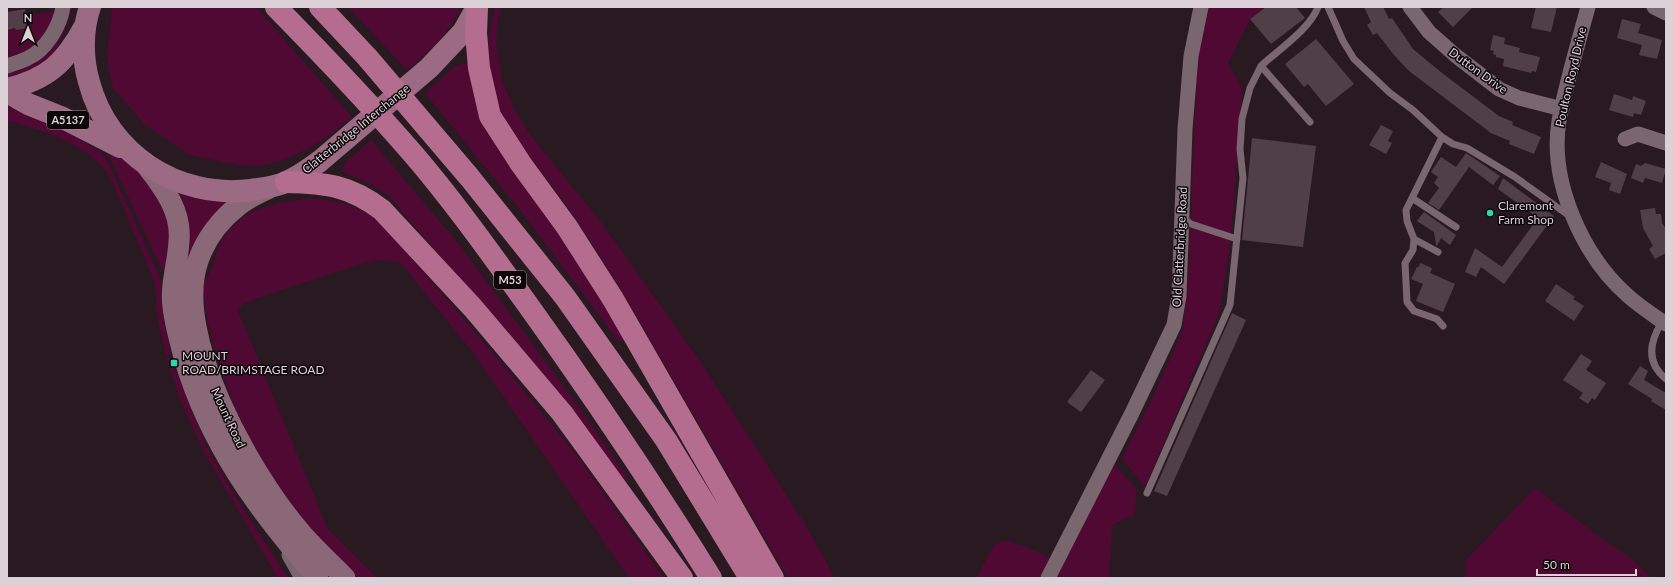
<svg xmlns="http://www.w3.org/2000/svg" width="1673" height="585" font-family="Lato,sans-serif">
<rect width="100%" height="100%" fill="#291a21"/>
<!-- green -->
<path fill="#4f0933" d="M 67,7 L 72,7 C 67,27 57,57 38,69 C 30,74 17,75 8,78 L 7,72 L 27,63 Z
M 112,7 L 256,7 L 352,117 L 330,135 L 306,150 L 280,161 L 258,166 L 237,165 L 190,155 L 144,124 L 113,88 L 107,59 Z
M 348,7 L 461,7 C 447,35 430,51 407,70 Z
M 495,7 L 501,7 L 499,12 L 496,43 L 502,80 L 513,107 L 531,136 L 601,222 L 700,361 L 805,524 L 835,578 L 788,578 L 619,286 L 568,207 L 534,162 L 525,157 L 492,98 L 488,59 L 489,38 Z
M 1207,7 L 1265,7 L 1250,19 L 1228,63 L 1242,88 L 1231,238 L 1219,313 L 1145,487 L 1122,458 L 1150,403 L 1183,330 L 1189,264 L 1197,61 Z
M 50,12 L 59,12 L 35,49 L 7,60 L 7,54 L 10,53 L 7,46 L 8,30 L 15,27 L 16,30 L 28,28 L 26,16 Z
M 460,64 L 469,64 L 553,219 L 626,337 L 619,342 L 523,214 L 425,93 L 454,67 Z
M 7,102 L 73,135 L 100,152 L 106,158 L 161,280 C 161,305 165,328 171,352 L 169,355 L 166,356 L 157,316 L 156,292 L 153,278 L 110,176 C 89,145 42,129 7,121 Z
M 371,140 L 459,244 L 574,400 L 627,476 L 624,480 L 523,354 L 389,196 L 373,185 L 341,171 L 346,162 Z
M 99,146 L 107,147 L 144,175 L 169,205 L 169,271 L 162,270 L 109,156 Z
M 178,191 L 231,199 L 188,271 L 184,271 C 190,240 193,220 178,191 Z
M 308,199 C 339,200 356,205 381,223 L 497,358 L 577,456 L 664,578 L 629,578 L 474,354 L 400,262 L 380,260 L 358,265 L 257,298 L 242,305 L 238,311 L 328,529 L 377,578 L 358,578 L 310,529 L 274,481 L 245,430 L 233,402 L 221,369 L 208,324 L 202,285 C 211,274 214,259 219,246 C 235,210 274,202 308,199 Z
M 166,358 L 170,358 L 174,371 L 177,373 L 205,444 L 233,493 L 288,578 L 278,578 L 205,454 L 181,402 Z
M 1114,464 L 1137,490 L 1134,515 L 1112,525 L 1109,576 L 1106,578 L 1053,578 Z
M 1535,488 L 1601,538 L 1632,559 L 1651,578 L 1465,578 L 1466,560 Z
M 1005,540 L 1034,550 L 1050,558 L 1039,578 L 976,578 L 994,545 Z"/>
<!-- building -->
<path fill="#503f47" d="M 1266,7 L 1296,7 L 1305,18 L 1271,44 L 1250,19 Z
M 1364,7 L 1383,7 L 1389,19 L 1392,18 L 1413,49 L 1442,73 L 1499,116 L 1513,122 L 1512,125 L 1541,137 L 1534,154 L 1509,144 L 1510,141 L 1491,133 L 1409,71 L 1394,55 L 1377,33 L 1373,35 L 1367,25 L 1371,22 Z
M 1444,7 L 1473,7 L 1453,27 L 1438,12 Z
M 1536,7 L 1557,7 L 1551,32 L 1531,28 Z
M 25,9 L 28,28 L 16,30 L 15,28 L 7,30 L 7,12 Z
M 1622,19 L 1641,24 L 1638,33 L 1662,40 L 1657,59 L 1639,55 L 1642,45 L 1617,38 Z
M 1493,35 L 1505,38 L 1504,44 L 1520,48 L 1519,52 L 1540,57 L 1536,72 L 1532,71 L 1531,73 L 1503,66 L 1504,59 L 1496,57 L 1496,55 L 1493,54 L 1494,51 L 1490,50 Z
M 1316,39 L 1354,84 L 1326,106 L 1308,84 L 1304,87 L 1285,64 Z
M 1614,94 L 1632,100 L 1633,96 L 1646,101 L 1641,115 L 1634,113 L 1633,117 L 1609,110 Z
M 1381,125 L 1393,131 L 1388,141 L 1392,143 L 1386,154 L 1369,145 Z
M 1252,138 L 1316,146 L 1303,247 L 1242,240 Z
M 1466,153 L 1500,176 L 1493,185 L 1469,167 L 1439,210 L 1428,203 L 1439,188 L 1434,183 L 1438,177 L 1431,172 L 1441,157 L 1456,167 Z
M 1601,162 L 1627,174 L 1620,194 L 1609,190 L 1611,183 L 1595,177 Z
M 1645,163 L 1666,169 L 1662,183 L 1645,178 L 1643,183 L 1631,178 L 1636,164 L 1641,166 Z
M 1503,178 L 1554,216 L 1504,284 L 1481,267 L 1476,277 L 1465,272 L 1475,248 L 1502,267 L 1538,218 L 1498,189 Z
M 1655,208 L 1656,214 L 1661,214 L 1662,223 L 1666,229 L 1666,253 L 1655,259 L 1649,249 L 1653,246 L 1643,228 L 1640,210 Z
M 1424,212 L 1456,235 L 1450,245 L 1441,238 L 1437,246 L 1436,245 L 1434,232 L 1417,221 Z
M 1420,263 L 1432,268 L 1430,273 L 1455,284 L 1443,312 L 1416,301 L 1423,284 L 1411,279 L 1417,267 L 1419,267 Z
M 1556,284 L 1575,297 L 1573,299 L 1584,306 L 1574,321 L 1545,301 Z
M 1232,313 L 1246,320 L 1167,496 L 1154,491 Z
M 1581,354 L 1592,361 L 1586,370 L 1606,383 L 1595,400 L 1592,398 L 1588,404 L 1579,398 L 1583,393 L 1563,380 Z
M 1640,366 L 1648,371 L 1644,380 L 1666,393 L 1666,410 L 1651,401 L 1652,399 L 1628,384 Z
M 1091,370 L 1105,380 L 1081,412 L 1067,402 Z"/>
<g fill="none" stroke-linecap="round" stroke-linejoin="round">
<!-- service -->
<path stroke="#79666e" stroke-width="7" d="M 1328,7 L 1343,41 L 1354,59 L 1390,93 L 1413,110 L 1442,137 L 1453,144 L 1467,148 L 1515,177 L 1571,217
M 1310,122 L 1261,66 C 1278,50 1310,29 1318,7
M 1442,137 L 1412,198 L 1456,227
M 1412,198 L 1406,210 L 1407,221 L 1414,239 L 1438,252
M 1183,218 L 1191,224 L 1237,239
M 1414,239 L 1413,250 L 1405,263 L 1407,302 L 1414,311 L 1437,319 L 1443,326
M 1662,322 C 1650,341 1645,362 1666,379
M 1147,493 L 1230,305 L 1243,178 L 1240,149 L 1242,119 L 1250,88 L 1261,66"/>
<!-- minor -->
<path stroke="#79666e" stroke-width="15" d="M 1410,7 L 1429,32 L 1455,55 L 1499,89 L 1519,98 L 1562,109
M 1588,7 C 1578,44 1566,83 1559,121 C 1549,182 1583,256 1627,295 C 1639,306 1653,315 1666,324
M 1654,7 L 1666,13
M 7,66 C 14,63 21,62 28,58 C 46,50 60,26 63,7
M 1625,139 L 1638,134 L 1666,143
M 289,555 L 302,578
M 1048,578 L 1131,415 L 1174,325 L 1179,296 L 1185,129 L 1191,56 L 1201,7"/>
<!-- secondary -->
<path stroke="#8b6878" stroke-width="21" d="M 146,165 C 163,187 182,211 179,241 C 178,263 170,285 173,307 C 175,324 180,341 184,357 C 209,443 259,512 318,578
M 269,188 C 259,193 247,198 238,206 C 220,220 205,240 198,261 C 172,336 250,472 297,528 C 311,546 329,561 345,578"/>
<!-- primary -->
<path stroke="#9c6a82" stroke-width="22" d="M 90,7 C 82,30 82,58 89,82 C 108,154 177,199 251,190 C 263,188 276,187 286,182 C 299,177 309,169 320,161 L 429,68 L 463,32 L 477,7
M 7,89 C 48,79 65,63 85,26
M 7,92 L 28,104 L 63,118 L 120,147"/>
<!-- motorway -->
<path stroke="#b46d8f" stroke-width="22" d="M 276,7 C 323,55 370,104 414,155 C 455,203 491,254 528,305 C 592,394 653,485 711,578
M 320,7 L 367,57 L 470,178 L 565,297 L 666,440 L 750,578
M 477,8 L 476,33 L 479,68 L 490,116 L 521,164 L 567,227 L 613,299 L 773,578
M 286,182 C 326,183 349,185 382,210 L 473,308 L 562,413 L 682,578"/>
</g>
<!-- markers -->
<g fill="#32d4a9" stroke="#0d070a" stroke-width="1.5">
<circle cx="1490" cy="213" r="4"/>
<rect x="170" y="359" width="8" height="8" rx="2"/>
</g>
<g text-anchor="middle" stroke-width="3" stroke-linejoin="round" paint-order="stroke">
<!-- shield labels -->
<g fill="#0d070a" stroke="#9e9499" stroke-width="1">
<rect x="47" y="111" width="42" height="18" rx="3"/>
<rect x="494" y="271" width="32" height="18" rx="3"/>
</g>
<g font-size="11" font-weight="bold" fill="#dcd1d6">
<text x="68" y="124">A5137</text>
<text x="510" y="284">M53</text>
</g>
<!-- street labels -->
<g font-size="12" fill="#dcd1d6" stroke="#0d070a">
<text transform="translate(1478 71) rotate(36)" y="4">Dutton Drive</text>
<text transform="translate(1571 77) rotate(-77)" y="4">Poulton Royd Drive</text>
<text transform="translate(356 129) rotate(-39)" y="4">Clatterbridge Interchange</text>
<text transform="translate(1180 247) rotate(-87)" y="4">Old Clatterbridge Road</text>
<text transform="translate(228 418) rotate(65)" y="4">Mount Road</text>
</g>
<!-- poi labels -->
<g font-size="12" fill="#dcd1d6" stroke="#0d070a" text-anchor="start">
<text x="1498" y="210">Claremont<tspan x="1498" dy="14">Farm Shop</tspan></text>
<text x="182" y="360">MOUNT<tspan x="182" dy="14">ROAD/BRIMSTAGE ROAD</tspan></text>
</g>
</g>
<!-- border -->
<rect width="1673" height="585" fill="none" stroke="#dcd1d6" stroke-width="16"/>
<!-- north arrow -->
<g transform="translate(28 28)" stroke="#0d070a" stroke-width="3" paint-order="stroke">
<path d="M0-3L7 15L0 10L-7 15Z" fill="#dcd1d6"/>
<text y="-6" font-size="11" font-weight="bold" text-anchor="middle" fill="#dcd1d6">N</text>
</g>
<!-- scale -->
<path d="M1537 569v6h99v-6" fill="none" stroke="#dcd1d6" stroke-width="2"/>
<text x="1543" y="569" font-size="12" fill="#dcd1d6" stroke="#0d070a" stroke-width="3" paint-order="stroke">50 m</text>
</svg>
